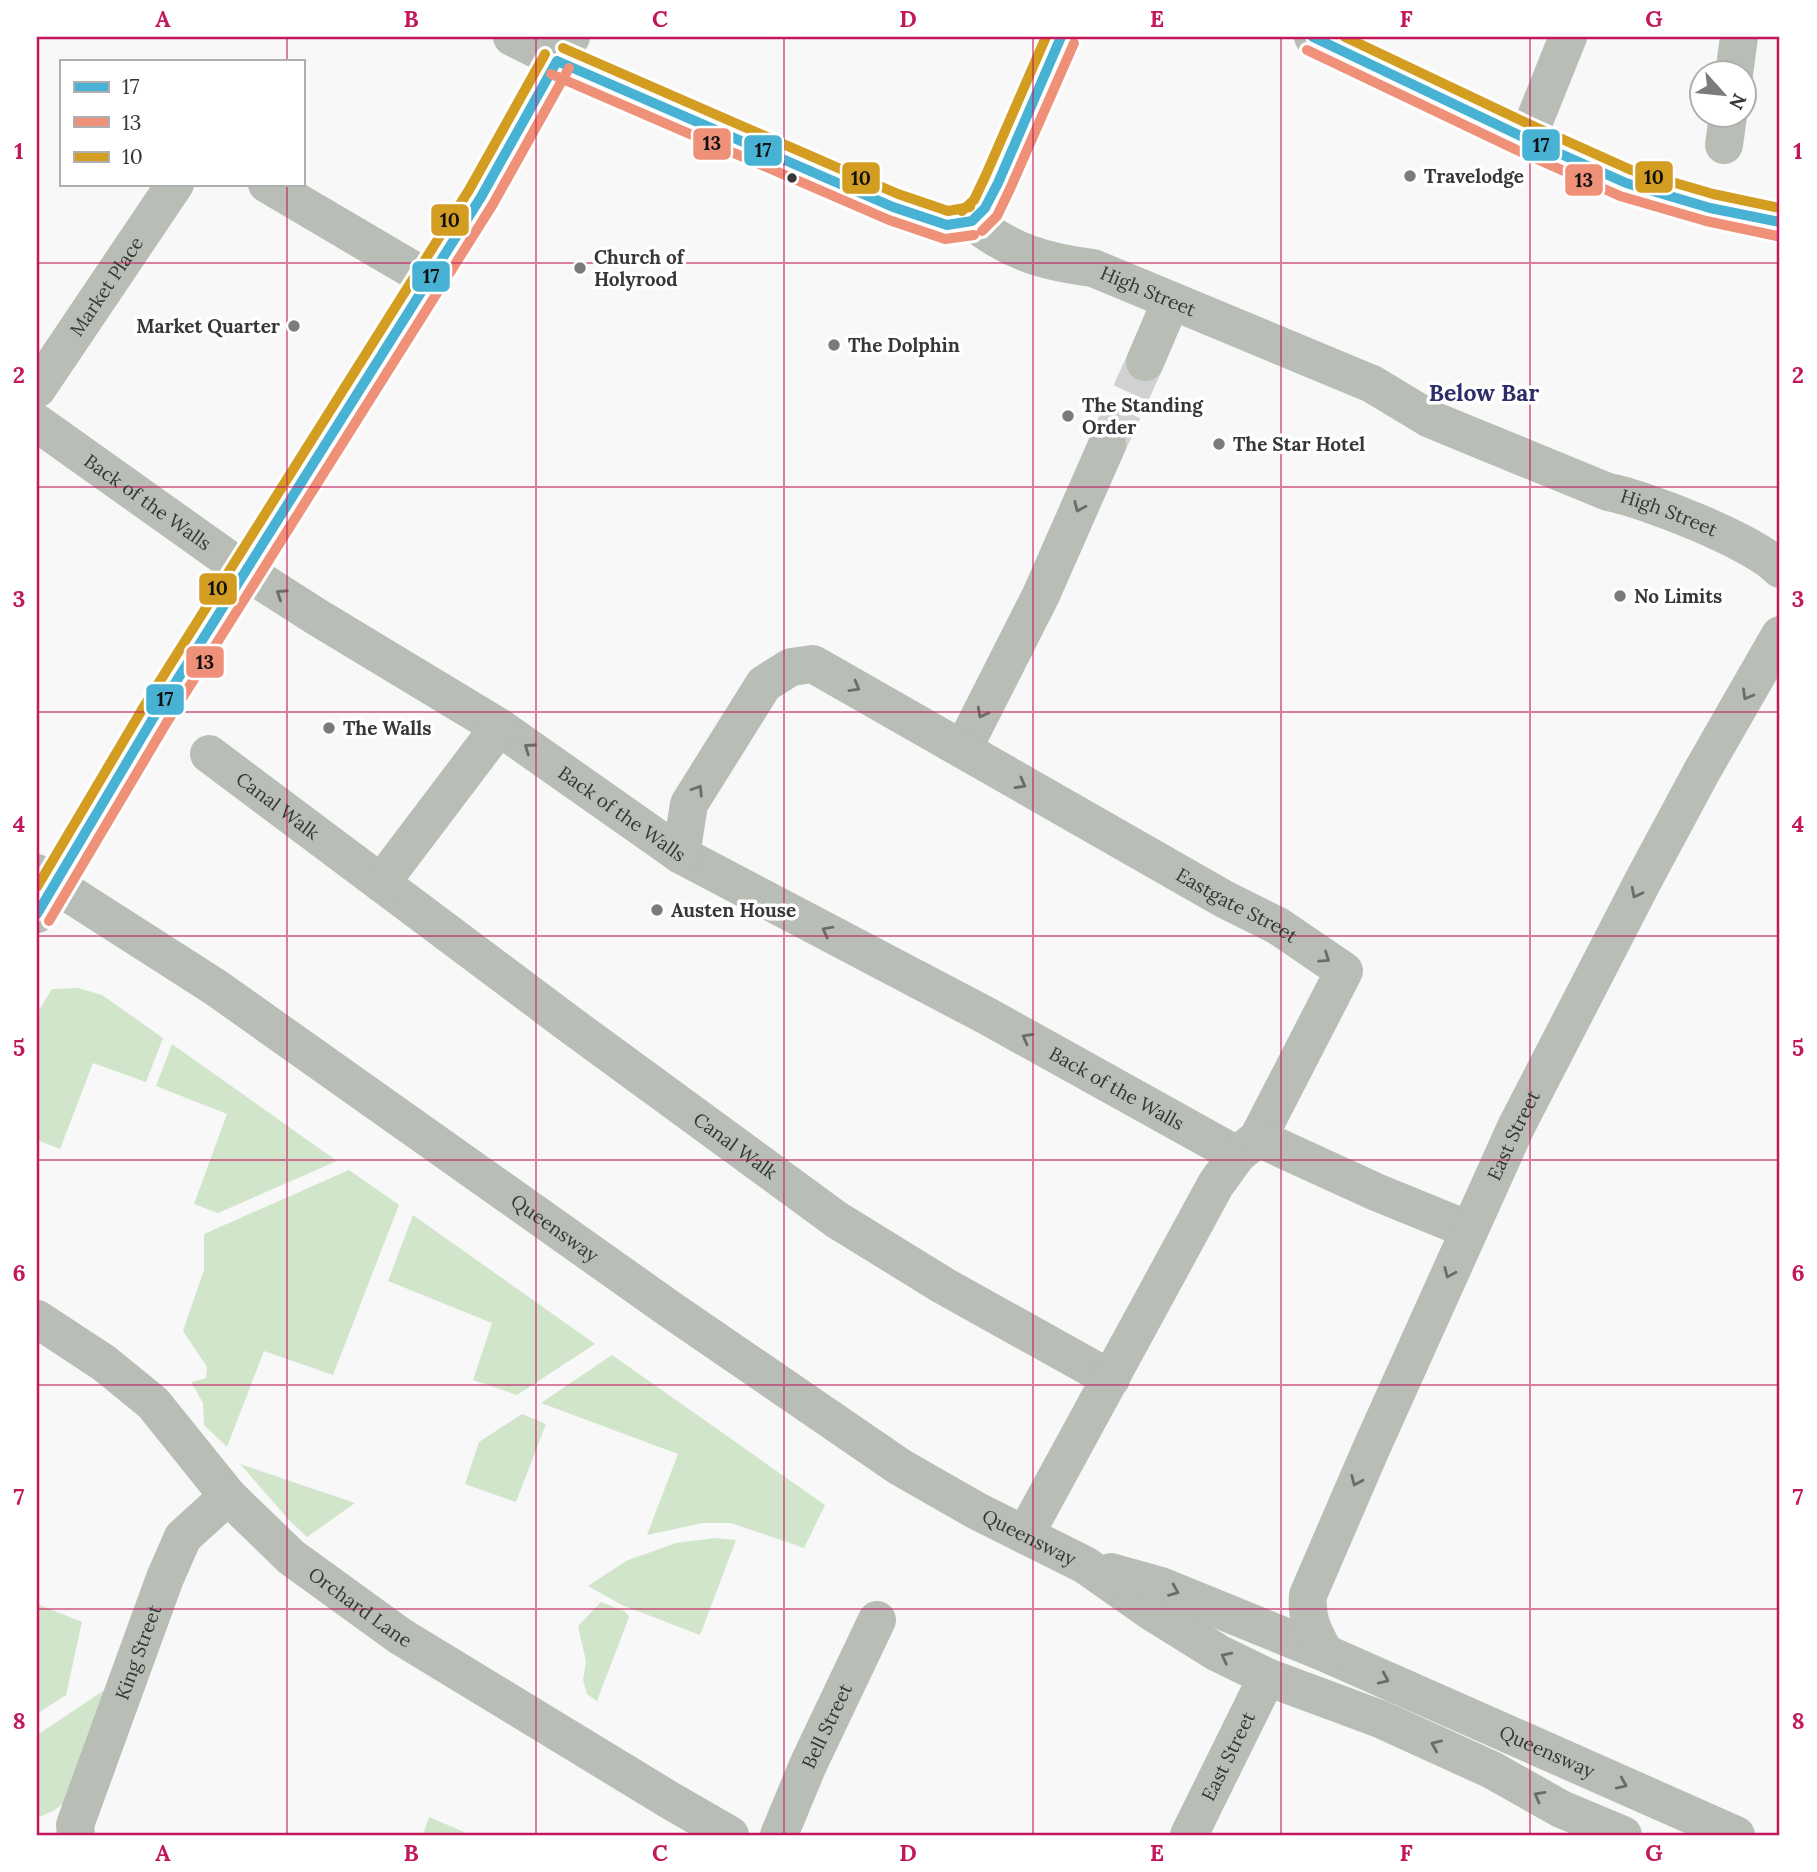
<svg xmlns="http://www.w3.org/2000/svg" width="1817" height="1872" font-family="Lora,serif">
<rect width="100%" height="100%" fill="#f7f8f7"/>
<!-- green -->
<path fill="#d1e5ca" d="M 78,988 L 102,995 L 163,1038 L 146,1082 L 93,1063 L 60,1149 L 37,1140 L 37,1013 L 52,989 Z
M 172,1044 L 337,1161 L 218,1213 L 194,1204 L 227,1114 L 156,1086 Z
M 349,1170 L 399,1205 L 333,1375 L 264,1351 L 227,1447 L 204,1425 L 203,1403 L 191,1382 L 206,1378 L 207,1367 L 183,1331 L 204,1270 L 204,1234 Z
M 413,1215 L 595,1344 L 517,1395 L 473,1380 L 492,1323 L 388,1281 Z
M 612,1355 L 825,1505 L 804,1548 L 731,1523 L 703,1523 L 647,1535 L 678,1454 L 541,1403 Z
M 522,1414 L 546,1424 L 516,1502 L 465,1484 L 479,1442 Z
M 240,1464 L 355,1503 L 307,1537 L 289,1520 Z
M 715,1538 L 736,1540 L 700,1635 L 622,1605 L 588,1586 L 626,1561 L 676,1543 Z
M 601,1602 L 626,1612 L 629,1617 L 597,1701 L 587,1694 L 583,1680 L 586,1661 L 578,1626 Z
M 37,1604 L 82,1622 L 66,1695 L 37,1714 Z
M 112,1685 L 66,1801 L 55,1810 L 37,1818 L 37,1735 Z
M 429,1817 L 471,1835 L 423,1835 Z"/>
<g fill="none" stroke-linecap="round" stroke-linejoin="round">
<!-- minor-tunnel -->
<path stroke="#d0d1d0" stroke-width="38" stroke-dasharray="38 19" stroke-linecap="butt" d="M 1107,445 L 1145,362"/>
<!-- minor -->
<g stroke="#b8beb6" stroke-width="38">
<path id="s1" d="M 512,37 L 584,73 L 893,207 L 947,225 L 972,221 C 1010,252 1045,262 1093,268 L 1372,384 L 1430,419 L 1608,492 C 1646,499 1755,542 1780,569"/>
<path d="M 1313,37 L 1527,139 L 1626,183 L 1710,208 L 1780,222"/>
<path d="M 1734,74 L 1739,37"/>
<path d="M 1527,139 L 1568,37"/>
<path d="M 1724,145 L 1728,116"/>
<path d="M 267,184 L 430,280"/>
<path d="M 972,221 L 985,208 L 998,183 L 1061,37"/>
<path d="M 1145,362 L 1171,301"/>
<path id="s2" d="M 37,389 L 175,184"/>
<path id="s3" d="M 37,423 L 245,571 L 317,617 L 499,727 L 681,855 L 987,1016 L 1237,1155"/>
<path d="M 963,749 L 1041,595 L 1107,445"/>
<path id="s4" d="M 209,754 L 568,1023 L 837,1220 L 944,1286 L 1111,1379"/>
<path id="s5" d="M 681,855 L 689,804 L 764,684 L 791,667 L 813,664 L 1224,899 L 1278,926 L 1344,971 L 1258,1138 L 1237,1155 L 1216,1184 L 1025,1535"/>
<path id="s6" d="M 37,873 L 215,987 L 671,1310 L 900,1467 L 977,1511 L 1085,1565 L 1149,1610 L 1218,1653 L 1267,1677 L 1380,1719 L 1492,1770 L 1561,1809 L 1623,1835"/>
<path d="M 381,883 L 499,727"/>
<path d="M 37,914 L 155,715 L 481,197 L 571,37"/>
<path d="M 1258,1138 L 1376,1192 L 1469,1230"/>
<path id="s7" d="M 37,1319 L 104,1363 L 153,1403 L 228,1496 L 291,1557 L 400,1636 L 671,1801 L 730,1835"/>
<path id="s8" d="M 1111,1572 L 1161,1586 L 1325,1653 L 1736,1835"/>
<path id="s9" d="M 1325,1653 C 1313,1632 1306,1619 1308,1595 L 1371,1449 L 1516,1127 L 1644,879 L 1702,771 L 1780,635"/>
<path id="s10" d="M 76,1835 L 75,1825 L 165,1578 L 183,1537 L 228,1496"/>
<path id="s11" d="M 779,1835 L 808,1765 L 877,1620"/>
<path id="s12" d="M 1189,1835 L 1267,1677"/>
</g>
<defs>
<path id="bus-1" d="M 1313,37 L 1527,139 L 1626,183 L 1710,208 L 1780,222
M 557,61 L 893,207 L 947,225 L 972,221
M 972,221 L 985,208 L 998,183 L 1061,37
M 37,914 L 155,715 L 481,197 L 557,61"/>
<path id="bus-2" d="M 1307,50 L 1521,152 L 1620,196 L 1706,221 L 1777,236
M 551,74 L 889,220 L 945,239 L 974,235
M 982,231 L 997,216 L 1010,189 L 1074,43
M 49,921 L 167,722 L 493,204 L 569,68"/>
<path id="bus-3" d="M 1345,37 L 1533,126 L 1631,170 L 1713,194 L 1780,208
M 563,48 L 898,194 L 948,211 L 970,207
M 962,211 L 974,200 L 985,177 L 1046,37
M 37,887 L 143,708 L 469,190 L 545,54"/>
</defs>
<!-- bus-1 casing -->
<use href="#bus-1" stroke="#fff" stroke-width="16"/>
<!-- bus-2 casing -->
<use href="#bus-2" stroke="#fff" stroke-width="16"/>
<!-- bus-3 casing -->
<use href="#bus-3" stroke="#fff" stroke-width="16"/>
<!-- bus-1 -->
<use href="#bus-1" stroke="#47b2d3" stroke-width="10"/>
<!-- bus-2 -->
<use href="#bus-2" stroke="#ef9078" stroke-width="10"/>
<!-- bus-3 -->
<use href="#bus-3" stroke="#d29d20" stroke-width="10"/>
</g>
<!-- one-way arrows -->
<defs><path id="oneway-chevron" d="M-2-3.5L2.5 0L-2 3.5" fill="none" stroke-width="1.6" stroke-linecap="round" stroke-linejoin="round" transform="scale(1.75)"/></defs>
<g stroke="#6a6d69">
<use href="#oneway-chevron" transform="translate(1079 507) rotate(114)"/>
<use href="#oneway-chevron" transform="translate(281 594) rotate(-147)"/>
<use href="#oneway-chevron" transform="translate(855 687) rotate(30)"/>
<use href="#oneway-chevron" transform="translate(1747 695) rotate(120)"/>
<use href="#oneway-chevron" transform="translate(982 713) rotate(118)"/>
<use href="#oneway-chevron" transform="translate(529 748) rotate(-145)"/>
<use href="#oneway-chevron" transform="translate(1021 784) rotate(29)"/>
<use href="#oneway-chevron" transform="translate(698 790) rotate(-58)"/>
<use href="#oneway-chevron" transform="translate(1636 893) rotate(117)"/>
<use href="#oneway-chevron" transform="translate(827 931) rotate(-152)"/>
<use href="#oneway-chevron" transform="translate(1325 958) rotate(34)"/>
<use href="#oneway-chevron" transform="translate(1027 1038) rotate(-151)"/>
<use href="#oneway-chevron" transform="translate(1449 1273) rotate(114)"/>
<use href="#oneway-chevron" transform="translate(1356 1481) rotate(114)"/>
<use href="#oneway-chevron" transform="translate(1174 1591) rotate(22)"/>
<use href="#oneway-chevron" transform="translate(1226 1657) rotate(-153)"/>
<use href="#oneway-chevron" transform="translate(1384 1679) rotate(24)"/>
<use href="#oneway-chevron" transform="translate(1436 1745) rotate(-156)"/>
<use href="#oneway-chevron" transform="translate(1622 1784) rotate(24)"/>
<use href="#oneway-chevron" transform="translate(1539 1796) rotate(-151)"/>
</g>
<!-- grid -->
<path fill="none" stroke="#c2185b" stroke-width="2" stroke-opacity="0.55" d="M 287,37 L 287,61M 536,37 L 536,1835M 784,37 L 784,1835M 1033,37 L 1033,1835M 1281,37 L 1281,1835M 1530,37 L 1530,1835M 287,184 L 287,1835M 37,263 L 1780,263M 37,487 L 1780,487M 37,712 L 1780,712M 37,936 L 1780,936M 37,1160 L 1780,1160M 37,1385 L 1780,1385M 37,1609 L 1780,1609"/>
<!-- markers -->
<g fill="#7a7b7a" stroke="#fff" stroke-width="2.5">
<circle cx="1410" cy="176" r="7"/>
<circle cx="580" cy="268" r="7"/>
<circle cx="294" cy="326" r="7"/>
<circle cx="834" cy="345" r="7"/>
<circle cx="1068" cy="416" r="7"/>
<circle cx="1219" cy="444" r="7"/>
<circle cx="1620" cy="596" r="7"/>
<circle cx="329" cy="728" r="7"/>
<circle cx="657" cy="910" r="7"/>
</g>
<circle fill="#363736" stroke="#fff" stroke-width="2.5" cx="792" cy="178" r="6"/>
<g text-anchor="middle" stroke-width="7" stroke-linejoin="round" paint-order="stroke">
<!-- poi labels -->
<g font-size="19" font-weight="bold" fill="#363736" stroke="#fff" text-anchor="start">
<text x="1424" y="183">Travelodge</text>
<text x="594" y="264">Church of<tspan x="594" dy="22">Holyrood</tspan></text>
<text x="280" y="333" text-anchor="end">Market Quarter</text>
<text x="848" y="352">The Dolphin</text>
<text x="1082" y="412">The Standing<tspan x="1082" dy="22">Order</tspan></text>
<text x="1233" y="451">The Star Hotel</text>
<text x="1634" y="603">No Limits</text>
<text x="343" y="735">The Walls</text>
<text x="671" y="917">Austen House</text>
</g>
<!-- street labels -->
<g font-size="19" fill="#363736" stroke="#fff">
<text dy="7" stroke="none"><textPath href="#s2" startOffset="124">Market Place</textPath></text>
<text dy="7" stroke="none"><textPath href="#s1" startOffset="691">High Street</textPath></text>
<text dy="7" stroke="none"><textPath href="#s3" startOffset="136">Back of the Walls</textPath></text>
<text dy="7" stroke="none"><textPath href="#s1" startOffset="1258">High Street</textPath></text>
<text dy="7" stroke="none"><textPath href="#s4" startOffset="86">Canal Walk</textPath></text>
<text dy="7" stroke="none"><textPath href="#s3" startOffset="704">Back of the Walls</textPath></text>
<text dy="7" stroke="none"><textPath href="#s5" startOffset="735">Eastgate Street</textPath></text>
<text dy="7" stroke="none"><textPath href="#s3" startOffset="1270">Back of the Walls</textPath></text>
<text dy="7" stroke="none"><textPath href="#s9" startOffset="565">East Street</textPath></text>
<text dy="7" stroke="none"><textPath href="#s4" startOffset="656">Canal Walk</textPath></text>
<text dy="7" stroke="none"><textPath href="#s6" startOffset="628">Queensway</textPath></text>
<text dy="7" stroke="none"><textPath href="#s6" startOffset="1195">Queensway</textPath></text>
<text dy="7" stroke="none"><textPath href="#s7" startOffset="436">Orchard Lane</textPath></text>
<text dy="7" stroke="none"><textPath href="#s10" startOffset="194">King Street</textPath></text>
<text dy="7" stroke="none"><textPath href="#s11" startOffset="119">Bell Street</textPath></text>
<text dy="7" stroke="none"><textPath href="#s8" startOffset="472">Queensway</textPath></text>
<text dy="7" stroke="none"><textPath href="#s12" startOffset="88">East Street</textPath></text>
</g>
<!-- quarter labels -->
<g font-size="23" font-weight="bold" fill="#2d2e69" stroke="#fff">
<text x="1484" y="401">Below Bar</text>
</g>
</g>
<g stroke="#fff" stroke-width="2.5">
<rect x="692" y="127" width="40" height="34" rx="7" fill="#ef9078"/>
<rect x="1521" y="128" width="40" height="34" rx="7" fill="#47b2d3"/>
<rect x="743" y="134" width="40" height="33" rx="7" fill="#47b2d3"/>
<rect x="1634" y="160" width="40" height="34" rx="7" fill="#d29d20"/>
<rect x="841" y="161" width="40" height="34" rx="7" fill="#d29d20"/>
<rect x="1564" y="163" width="40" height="34" rx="7" fill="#ef9078"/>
<rect x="430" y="203" width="40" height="34" rx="7" fill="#d29d20"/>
<rect x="411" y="260" width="40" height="33" rx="7" fill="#47b2d3"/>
<rect x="198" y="572" width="40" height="34" rx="7" fill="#d29d20"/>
<rect x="185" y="645" width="40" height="34" rx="7" fill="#ef9078"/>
<rect x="145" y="683" width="40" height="33" rx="7" fill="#47b2d3"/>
</g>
<g font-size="19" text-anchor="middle" font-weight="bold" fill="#111">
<text x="712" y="150">13</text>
<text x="1541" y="152">17</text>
<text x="763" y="157">17</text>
<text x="1654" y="184">10</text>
<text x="861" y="185">10</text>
<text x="1584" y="187">13</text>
<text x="450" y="227">10</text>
<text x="431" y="283">17</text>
<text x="218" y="595">10</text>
<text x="205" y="669">13</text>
<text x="165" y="706">17</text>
</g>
<!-- border -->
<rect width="1817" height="1872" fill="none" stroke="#ffffff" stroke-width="77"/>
<!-- legend -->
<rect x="60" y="60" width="245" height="126" fill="#ffffff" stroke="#afafaf" stroke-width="2"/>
<rect x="74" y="82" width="35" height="10" fill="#47b2d3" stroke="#afafaf" stroke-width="2"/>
<text x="122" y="94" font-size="21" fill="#363736">17</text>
<rect x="74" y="117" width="35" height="10" fill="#ef9078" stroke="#afafaf" stroke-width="2"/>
<text x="122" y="130" font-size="21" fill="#363736">13</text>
<rect x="74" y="152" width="35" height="10" fill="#d29d20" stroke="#afafaf" stroke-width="2"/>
<text x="122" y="164" font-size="21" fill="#363736">10</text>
<!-- north arrow -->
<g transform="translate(1723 94) rotate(117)"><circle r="33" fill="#ffffff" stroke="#afafaf" stroke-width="2"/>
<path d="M0-5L12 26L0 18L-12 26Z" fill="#7a7b7a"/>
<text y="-10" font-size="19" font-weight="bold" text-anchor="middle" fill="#363736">N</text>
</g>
<rect x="38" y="38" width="1740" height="1796" fill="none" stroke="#c2185b" stroke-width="2.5"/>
<g font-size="23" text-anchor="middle" font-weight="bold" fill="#c2185b">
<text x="163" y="27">A</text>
<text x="411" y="27">B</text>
<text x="660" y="27">C</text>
<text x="908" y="27">D</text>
<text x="1157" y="27">E</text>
<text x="1406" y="27">F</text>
<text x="1654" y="27">G</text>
<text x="19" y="159">1</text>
<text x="1798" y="159">1</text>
<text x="19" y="383">2</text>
<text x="1798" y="383">2</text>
<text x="19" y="607">3</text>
<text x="1798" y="607">3</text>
<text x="19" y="832">4</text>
<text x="1798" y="832">4</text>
<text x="19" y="1056">5</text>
<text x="1798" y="1056">5</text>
<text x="19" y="1281">6</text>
<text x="1798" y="1281">6</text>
<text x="19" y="1505">7</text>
<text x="1798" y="1505">7</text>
<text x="19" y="1729">8</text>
<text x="1798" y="1729">8</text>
<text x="163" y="1861">A</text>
<text x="411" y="1861">B</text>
<text x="660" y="1861">C</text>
<text x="908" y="1861">D</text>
<text x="1157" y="1861">E</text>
<text x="1406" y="1861">F</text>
<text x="1654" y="1861">G</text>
</g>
</svg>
